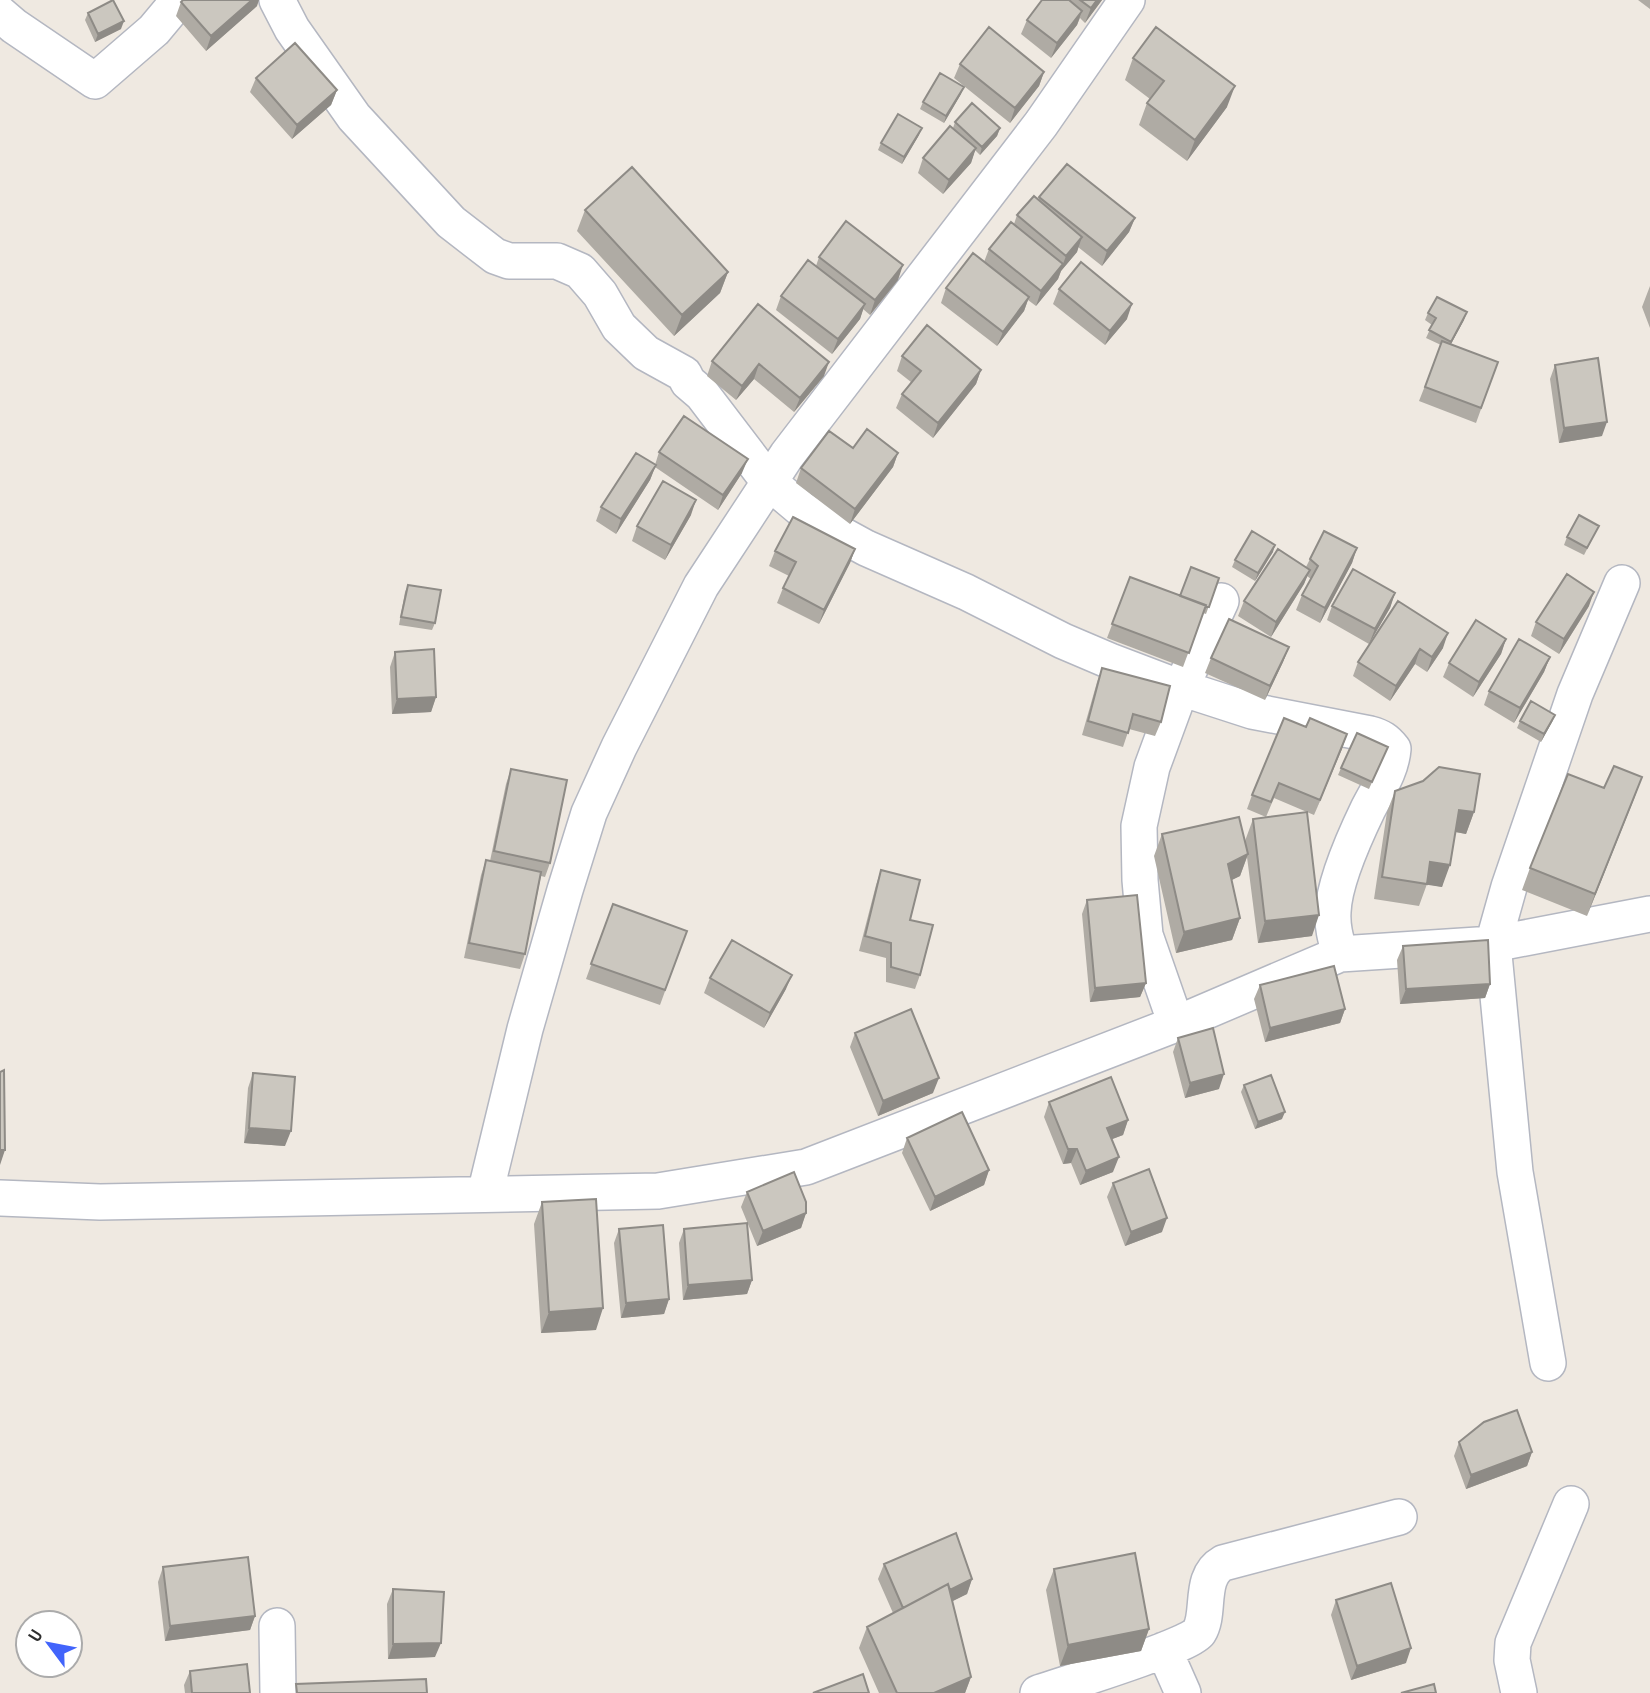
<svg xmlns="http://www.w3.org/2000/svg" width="1650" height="1693" font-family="'Sofia Sans Condensed',sans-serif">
<rect width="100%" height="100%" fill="#efe9e1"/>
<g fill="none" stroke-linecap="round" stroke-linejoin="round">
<defs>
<path id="minor" d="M 277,0 L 292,29 L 354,117 L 451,222 L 495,256 L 509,261 L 557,261 L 580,271 L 600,294 L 619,327 L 646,353 L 684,374 L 688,382 L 702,394 L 769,482 L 800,508 L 833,530 L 866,548 L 966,592 L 1063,641 L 1110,661 L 1181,688 L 1252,711 L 1370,734 C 1381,737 1386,740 1393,749 C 1391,772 1378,789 1368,809 C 1355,836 1334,883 1333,912 C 1332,927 1336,940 1340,954
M 0,14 L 14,26 L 95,81 L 154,30 L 179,0
M 1176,1024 L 1145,935 L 1140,880 L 1139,826 L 1152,767 L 1181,688 L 1221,601
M 485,1194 L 525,1029 L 565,890 L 589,813 L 619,747 L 701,586 L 787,455 L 1041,124 L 1127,0
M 0,1198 L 100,1202 L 658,1191 L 806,1167 L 1176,1024 L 1340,954 L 1493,944 L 1650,914
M 1548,1363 L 1515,1172 L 1493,944 L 1509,887 L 1575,694 L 1622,583
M 277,1626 L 278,1693
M 1164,1650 L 1183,1693
M 1038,1693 C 1062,1685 1190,1646 1199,1632 C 1211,1613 1198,1577 1223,1563 L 1399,1517
M 1519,1693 L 1512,1660 L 1513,1643 L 1571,1504"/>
</defs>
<!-- minor casing -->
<use href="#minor" stroke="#b4b7c1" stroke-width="38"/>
<!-- minor -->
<use href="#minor" stroke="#fff" stroke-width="35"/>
</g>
<!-- wall -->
<path fill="#afaba4" d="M 1042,0 L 1102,0 L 1085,23 L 1080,18 L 1077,25 L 1051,58 L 1021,34 L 1027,20 Z
M 1638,0 L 1650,0 L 1650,9 Z
M 181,2 L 257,6 L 206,51 L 176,16 Z
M 88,13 L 121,29 L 95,42 L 85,20 Z
M 1133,58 L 1227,107 L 1187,161 L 1139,125 L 1147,103 L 1150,99 L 1125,80 Z
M 960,64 L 1044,72 L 1039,86 L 1010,123 L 954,78 Z
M 256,78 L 337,90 L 331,105 L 292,139 L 250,92 Z
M 961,94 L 944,123 L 920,109 L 923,102 Z
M 955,122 L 1000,128 L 997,136 L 980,155 L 975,150 L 971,163 L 943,194 L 918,173 L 923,158 L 953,128 Z
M 919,135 L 902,164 L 878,150 L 881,143 Z
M 1039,197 L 1135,218 L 1129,232 L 1102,266 L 1078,247 L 1077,252 L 1061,271 L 1058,279 L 1036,306 L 1028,300 L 1024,311 L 997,346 L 941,303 L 946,288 L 984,262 L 989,249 L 1014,224 L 1017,215 L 1038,200 Z
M 585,210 L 728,272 L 720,293 L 674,336 L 577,231 Z
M 819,257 L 898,280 L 870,315 L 863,309 L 860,319 L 832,354 L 776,310 L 781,296 L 816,266 Z
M 1650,286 L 1650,328 L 1642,307 Z
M 1059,289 L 1127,319 L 1105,345 L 1053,304 Z
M 758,304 L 824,376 L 794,412 L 754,379 L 736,400 L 707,376 L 712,361 Z
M 1428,313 L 1464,320 L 1451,344 L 1498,362 L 1476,423 L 1419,401 L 1441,345 L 1426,338 L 1432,325 L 1425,320 Z
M 902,356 L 981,370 L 976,384 L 933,438 L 896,408 L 902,394 L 911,382 L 897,371 Z
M 1555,365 L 1602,436 L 1559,443 L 1550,379 Z
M 853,448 L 898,453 L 893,467 L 850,524 L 796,483 L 801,468 Z
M 659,452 L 742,473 L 718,510 L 655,467 L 650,480 L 616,534 L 596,521 L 601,507 L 655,465 Z
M 691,515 L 665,560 L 632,541 L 637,526 Z
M 1599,526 L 1584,555 L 1564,545 L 1567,537 Z
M 1357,548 L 1352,563 L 1320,623 L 1296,610 L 1302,595 L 1311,579 L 1307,576 L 1304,584 L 1271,637 L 1238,616 L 1244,601 L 1306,567 L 1310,559 Z
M 855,549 L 850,563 L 819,624 L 777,603 L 783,588 L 789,576 L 769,566 L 775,551 Z
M 1273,552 L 1255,581 L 1232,567 L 1235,560 Z
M 1130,577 L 1180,596 L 1219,578 L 1206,614 L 1203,613 L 1183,667 L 1107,638 Z
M 408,585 L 435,623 L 432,630 L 399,625 L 405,592 Z
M 1395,593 L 1390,608 L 1369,644 L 1327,620 L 1332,606 Z
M 1398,601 L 1443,648 L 1427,672 L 1415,664 L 1390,701 L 1353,676 L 1358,662 Z
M 1589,606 L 1559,654 L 1531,636 L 1536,622 Z
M 1506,639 L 1501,654 L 1473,697 L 1443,677 L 1449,663 Z
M 1289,647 L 1283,662 L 1265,700 L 1205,673 L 1211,658 Z
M 395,652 L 436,697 L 431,712 L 392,714 L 390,667 Z
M 1550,657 L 1544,672 L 1514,723 L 1484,705 L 1489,691 Z
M 1102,668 L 1161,722 L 1155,736 L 1129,729 L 1123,747 L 1082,735 L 1097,682 Z
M 1555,715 L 1552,722 L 1541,742 L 1517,728 L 1520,721 Z
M 1306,727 L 1347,734 L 1314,815 L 1274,798 L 1266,817 L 1247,809 L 1252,795 Z
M 1385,754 L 1369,789 L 1338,775 L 1341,768 Z
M 511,769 L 550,863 L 545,877 L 541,876 L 525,954 L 520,969 L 464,958 L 481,875 L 486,860 L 490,861 L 506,784 Z
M 1642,777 L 1587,916 L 1522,890 L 1530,868 L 1604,788 Z
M 1395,791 L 1474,812 L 1466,834 L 1455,832 L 1442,887 L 1427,884 L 1419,906 L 1374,899 L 1387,812 Z
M 1253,819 L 1312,936 L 1258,943 L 1247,857 L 1240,876 L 1231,880 L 1240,918 L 1232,940 L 1176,953 L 1154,856 L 1162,834 L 1245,841 Z
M 881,870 L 910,920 L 920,975 L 915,989 L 886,982 L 886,958 L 859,951 L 876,885 Z
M 1087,900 L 1146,983 L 1140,997 L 1090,1002 L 1082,914 Z
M 613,904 L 687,931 L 660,1005 L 586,979 Z
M 1403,946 L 1490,984 L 1485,998 L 1400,1004 L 1397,960 Z
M 710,978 L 786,989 L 764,1028 L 704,993 Z
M 1260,985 L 1345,1009 L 1340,1023 L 1265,1042 L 1254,999 Z
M 855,1033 L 933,1093 L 878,1116 L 850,1047 Z
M 1178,1038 L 1219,1089 L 1185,1098 L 1173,1052 Z
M 253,1073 L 285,1146 L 244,1143 L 248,1088 Z
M 1244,1085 L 1282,1119 L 1255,1129 L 1241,1092 Z
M 1049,1102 L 1128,1120 L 1123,1135 L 1112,1139 L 1113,1172 L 1080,1185 L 1071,1163 L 1063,1164 L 1044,1117 Z
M 907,1138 L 989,1170 L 984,1185 L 930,1211 L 902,1153 Z
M 1113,1183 L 1162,1232 L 1125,1246 L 1107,1197 Z
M 747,1192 L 806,1213 L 801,1228 L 757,1246 L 741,1207 Z
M 542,1202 L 596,1330 L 541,1333 L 534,1224 Z
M 619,1229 L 669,1299 L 664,1314 L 621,1318 L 614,1243 Z
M 684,1229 L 752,1280 L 747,1294 L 683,1300 L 679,1243 Z
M 1459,1442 L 1532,1452 L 1527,1466 L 1466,1489 L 1454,1456 Z
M 884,1564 L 972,1579 L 967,1594 L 952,1601 L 971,1677 L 965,1693 L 879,1693 L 859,1648 L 867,1627 L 893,1613 L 878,1579 Z
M 163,1567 L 255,1616 L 250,1630 L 165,1641 L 158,1582 Z
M 1054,1569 L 1149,1629 L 1141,1651 L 1060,1666 L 1046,1590 Z
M 393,1589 L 435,1657 L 388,1659 L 387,1604 Z
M 1336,1600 L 1406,1663 L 1351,1680 L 1331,1615 Z
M 190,1671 L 250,1693 L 185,1693 L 184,1685 Z"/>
<!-- shaded-wall -->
<path fill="#8e8b86" d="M 252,0 L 259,0 L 257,6 L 206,51 L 211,36 Z
M 1097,0 L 1102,0 L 1085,23 L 1091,8 Z
M 1082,11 L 1077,25 L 1051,58 L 1057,43 Z
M 124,21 L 121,29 L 95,42 L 98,34 Z
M 1044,72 L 1039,86 L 1010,123 L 1015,108 Z
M 1235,86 L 1227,107 L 1187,161 L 1195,140 Z
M 964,87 L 961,94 L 944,123 L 946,116 Z
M 337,90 L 331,105 L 292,139 L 297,125 Z
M 922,128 L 919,135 L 902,164 L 904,157 Z
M 1000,128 L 997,136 L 980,155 L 982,147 Z
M 976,148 L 971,163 L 943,194 L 949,180 Z
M 1135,218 L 1129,232 L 1102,266 L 1107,251 Z
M 1082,237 L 1077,252 L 1061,271 L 1058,279 L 1036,306 L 1041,291 L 1063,264 L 1066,256 Z
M 903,265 L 898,280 L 870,315 L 875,300 Z
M 728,272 L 720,293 L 674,336 L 682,315 Z
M 1029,297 L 1024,311 L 997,346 L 1003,332 Z
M 865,304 L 860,319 L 832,354 L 838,339 Z
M 1132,304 L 1127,319 L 1105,345 L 1110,331 Z
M 1467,312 L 1464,320 L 1448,349 L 1451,342 Z
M 829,362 L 824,376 L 794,412 L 800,398 Z
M 759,364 L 754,379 L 736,400 L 742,386 Z
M 981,370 L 976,384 L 933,438 L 938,423 Z
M 1607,422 L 1602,436 L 1559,443 L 1564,428 Z
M 898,453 L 893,467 L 850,524 L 855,509 Z
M 748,459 L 742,473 L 718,510 L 723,495 Z
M 656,465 L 650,480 L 616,534 L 621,519 Z
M 696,500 L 691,515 L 665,560 L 671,545 Z
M 1275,545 L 1273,552 L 1255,581 L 1258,573 Z
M 1357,548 L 1352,563 L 1320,623 L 1325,608 Z
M 855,549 L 850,563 L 819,624 L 824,610 Z
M 1310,570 L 1304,584 L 1271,637 L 1276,622 Z
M 1594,592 L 1589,606 L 1559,654 L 1564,639 Z
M 1395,593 L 1390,608 L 1369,644 L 1375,629 Z
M 1448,633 L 1443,648 L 1427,672 L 1432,657 Z
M 1506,639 L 1501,654 L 1473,697 L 1479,682 Z
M 1289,647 L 1283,662 L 1265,700 L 1270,686 Z
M 1420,649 L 1415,664 L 1390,701 L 1396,686 Z
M 1550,657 L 1544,672 L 1514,723 L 1520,708 Z
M 436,697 L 431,712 L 392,714 L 397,699 Z
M 1555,715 L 1552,722 L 1541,742 L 1544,734 Z
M 1347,734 L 1342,749 L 1314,815 L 1320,800 Z
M 1642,777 L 1634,799 L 1587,916 L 1595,894 Z
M 1459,810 L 1474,812 L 1466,834 L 1451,831 Z
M 1248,854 L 1240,876 L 1220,886 L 1228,864 Z
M 1430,862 L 1450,865 L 1442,887 L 1422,884 Z
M 1319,915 L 1312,936 L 1258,943 L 1265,921 Z
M 1240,918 L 1232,940 L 1176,953 L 1184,932 Z
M 792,975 L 786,989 L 764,1028 L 770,1013 Z
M 1146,983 L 1140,997 L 1090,1002 L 1095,988 Z
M 1490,984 L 1485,998 L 1400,1004 L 1406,989 Z
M 1345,1009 L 1340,1023 L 1265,1042 L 1270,1028 Z
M 1224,1074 L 1219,1089 L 1185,1098 L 1190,1083 Z
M 939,1078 L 933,1093 L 878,1116 L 883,1101 Z
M 1285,1112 L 1282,1119 L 1255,1129 L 1258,1122 Z
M 1128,1120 L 1123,1135 L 1102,1143 L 1107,1128 Z
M 249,1128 L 291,1131 L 285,1146 L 244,1143 Z
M 1068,1149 L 1077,1149 L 1071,1163 L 1063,1164 Z
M 0,1150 L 5,1150 L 0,1165 Z
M 1119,1157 L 1113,1172 L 1080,1185 L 1086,1171 Z
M 989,1170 L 984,1185 L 930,1211 L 935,1197 Z
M 806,1213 L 801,1228 L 757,1246 L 763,1231 Z
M 1167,1218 L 1162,1232 L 1125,1246 L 1131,1232 Z
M 752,1280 L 747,1294 L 683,1300 L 688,1285 Z
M 669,1299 L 664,1314 L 621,1318 L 626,1303 Z
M 603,1308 L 596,1330 L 541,1333 L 549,1312 Z
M 1532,1452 L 1527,1466 L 1466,1489 L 1471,1475 Z
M 972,1579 L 967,1594 L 941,1607 L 946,1592 Z
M 255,1616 L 250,1630 L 165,1641 L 170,1626 Z
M 1149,1629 L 1141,1651 L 1060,1666 L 1068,1645 Z
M 441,1643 L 435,1657 L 388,1659 L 393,1644 Z
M 1411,1648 L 1406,1663 L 1351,1680 L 1357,1666 Z
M 971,1677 L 965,1693 L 934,1693 Z"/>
<!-- building -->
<path fill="#cbc7bf" stroke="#8e8b86" stroke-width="2" d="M 113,0 L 124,21 L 98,34 L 88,13 Z
M 183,0 L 252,0 L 211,36 L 181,2 Z
M 1042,0 L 1069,0 L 1082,11 L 1057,43 L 1027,20 Z
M 1080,0 L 1097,0 L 1091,8 Z
M 989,27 L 1044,72 L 1015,108 L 960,64 Z
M 1156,27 L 1235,86 L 1195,140 L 1147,103 L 1164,81 L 1133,58 Z
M 295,43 L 337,90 L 297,125 L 256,78 Z
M 940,73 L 964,87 L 946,116 L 923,102 Z
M 972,103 L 1000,128 L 982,147 L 955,122 Z
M 898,114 L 922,128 L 904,157 L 881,143 Z
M 950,126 L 976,148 L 949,180 L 923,158 Z
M 1067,164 L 1135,218 L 1107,251 L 1039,197 Z
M 632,167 L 728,272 L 682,315 L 585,210 Z
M 1034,196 L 1082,237 L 1066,256 L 1017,215 Z
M 846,221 L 903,265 L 875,300 L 819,257 Z
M 1011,222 L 1063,264 L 1041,291 L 989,249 Z
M 973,253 L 1029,297 L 1003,332 L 946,288 Z
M 808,260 L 865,304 L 838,339 L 781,296 Z
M 1081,262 L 1132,304 L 1110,331 L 1059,289 Z
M 1437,297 L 1467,312 L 1451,342 L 1429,330 L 1436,318 L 1428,313 Z
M 758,304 L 829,362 L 800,398 L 759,364 L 742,386 L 712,361 Z
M 927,325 L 981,370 L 938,423 L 902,394 L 921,371 L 902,356 Z
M 1442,341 L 1498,362 L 1481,408 L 1425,387 Z
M 1598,358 L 1607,422 L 1564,428 L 1555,365 Z
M 684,416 L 748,459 L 723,495 L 659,452 Z
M 867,429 L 898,453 L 855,509 L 801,468 L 829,431 L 853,448 Z
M 636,453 L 656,465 L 621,519 L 601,507 Z
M 663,481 L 696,500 L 671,545 L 637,526 Z
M 1579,515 L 1599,526 L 1587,548 L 1567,537 Z
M 793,517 L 855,549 L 824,610 L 783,588 L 796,562 L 775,551 Z
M 1252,531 L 1275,545 L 1258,573 L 1235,560 Z
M 1324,531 L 1357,548 L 1325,608 L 1302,595 L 1318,566 L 1310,559 Z
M 1278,549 L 1310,570 L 1276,622 L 1244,601 Z
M 1191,567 L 1219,578 L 1209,607 L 1180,596 Z
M 1353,569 L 1395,593 L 1375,629 L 1332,606 Z
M 1567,574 L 1594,592 L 1564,639 L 1536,622 Z
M 1130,577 L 1206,605 L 1189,653 L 1112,624 Z
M 408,585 L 441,590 L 435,623 L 401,617 Z
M 1398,601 L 1448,633 L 1432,657 L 1420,649 L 1396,686 L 1358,662 Z
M 1229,619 L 1289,647 L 1270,686 L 1211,658 Z
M 1476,620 L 1506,639 L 1479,682 L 1449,663 Z
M 1519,639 L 1550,657 L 1520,708 L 1489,691 Z
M 434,649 L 436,697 L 397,699 L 395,652 Z
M 1102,668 L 1170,686 L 1161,722 L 1133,714 L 1128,733 L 1088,721 Z
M 1531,701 L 1555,715 L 1544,734 L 1520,721 Z
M 1284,718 L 1306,727 L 1310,718 L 1347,734 L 1320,800 L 1279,783 L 1271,802 L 1252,795 Z
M 1357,733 L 1388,747 L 1372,782 L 1341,768 Z
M 1614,766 L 1642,777 L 1595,894 L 1530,868 L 1568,774 L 1604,788 Z
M 1439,767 L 1480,774 L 1474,812 L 1459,810 L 1450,865 L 1430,862 L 1427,884 L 1382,877 L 1395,791 L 1423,781 Z
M 511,769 L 567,780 L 550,863 L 494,851 Z
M 1307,812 L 1319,915 L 1265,921 L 1253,819 Z
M 1239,817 L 1248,854 L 1228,864 L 1240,918 L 1184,932 L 1162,834 Z
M 486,860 L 541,872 L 525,954 L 469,943 Z
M 881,870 L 920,880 L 910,920 L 933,925 L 920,975 L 891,967 L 891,943 L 865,936 Z
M 1137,895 L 1146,983 L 1095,988 L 1087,900 Z
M 613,904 L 687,931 L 665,990 L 591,964 Z
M 732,940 L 792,975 L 770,1013 L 710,978 Z
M 1488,940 L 1490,984 L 1406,989 L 1403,946 Z
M 1334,966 L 1345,1009 L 1270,1028 L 1260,985 Z
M 911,1009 L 939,1078 L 883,1101 L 855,1033 Z
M 1213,1028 L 1224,1074 L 1190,1083 L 1178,1038 Z
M 4,1070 L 5,1150 L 0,1150 L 0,1072 Z
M 253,1073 L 295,1077 L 291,1131 L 249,1128 Z
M 1271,1075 L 1285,1112 L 1258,1122 L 1244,1085 Z
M 1111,1077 L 1128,1120 L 1107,1128 L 1119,1157 L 1086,1171 L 1077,1149 L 1068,1149 L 1049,1102 Z
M 962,1112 L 989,1170 L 935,1197 L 907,1138 Z
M 1149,1169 L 1167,1218 L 1131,1232 L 1113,1183 Z
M 794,1172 L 806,1202 L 806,1213 L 763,1231 L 747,1192 Z
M 596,1199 L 603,1308 L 549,1312 L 542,1202 Z
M 747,1223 L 752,1280 L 688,1285 L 684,1229 Z
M 663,1225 L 669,1299 L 626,1303 L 619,1229 Z
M 1517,1410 L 1532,1452 L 1471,1475 L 1459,1442 L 1484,1422 Z
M 956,1533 L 972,1579 L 950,1590 L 948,1584 L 903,1608 L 884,1564 Z
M 1135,1553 L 1149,1629 L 1068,1645 L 1054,1569 Z
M 248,1557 L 255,1616 L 170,1626 L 163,1567 Z
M 1391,1583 L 1411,1648 L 1357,1666 L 1336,1600 Z
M 948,1584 L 971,1677 L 934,1693 L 897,1693 L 867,1627 Z
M 393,1589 L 444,1592 L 441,1643 L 393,1644 Z
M 247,1664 L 250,1693 L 192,1693 L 190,1671 Z
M 863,1674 L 869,1693 L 813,1693 Z
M 426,1679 L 427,1693 L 297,1693 L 296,1684 Z
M 1434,1684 L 1436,1693 L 1401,1693 Z"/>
<!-- north arrow -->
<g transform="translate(49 1644) rotate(302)"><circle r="33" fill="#ffffff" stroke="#ababab" stroke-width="2"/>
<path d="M0-5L12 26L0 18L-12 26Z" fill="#4264fb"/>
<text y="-10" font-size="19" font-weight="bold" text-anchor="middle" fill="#2e2e2e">U</text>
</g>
</svg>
